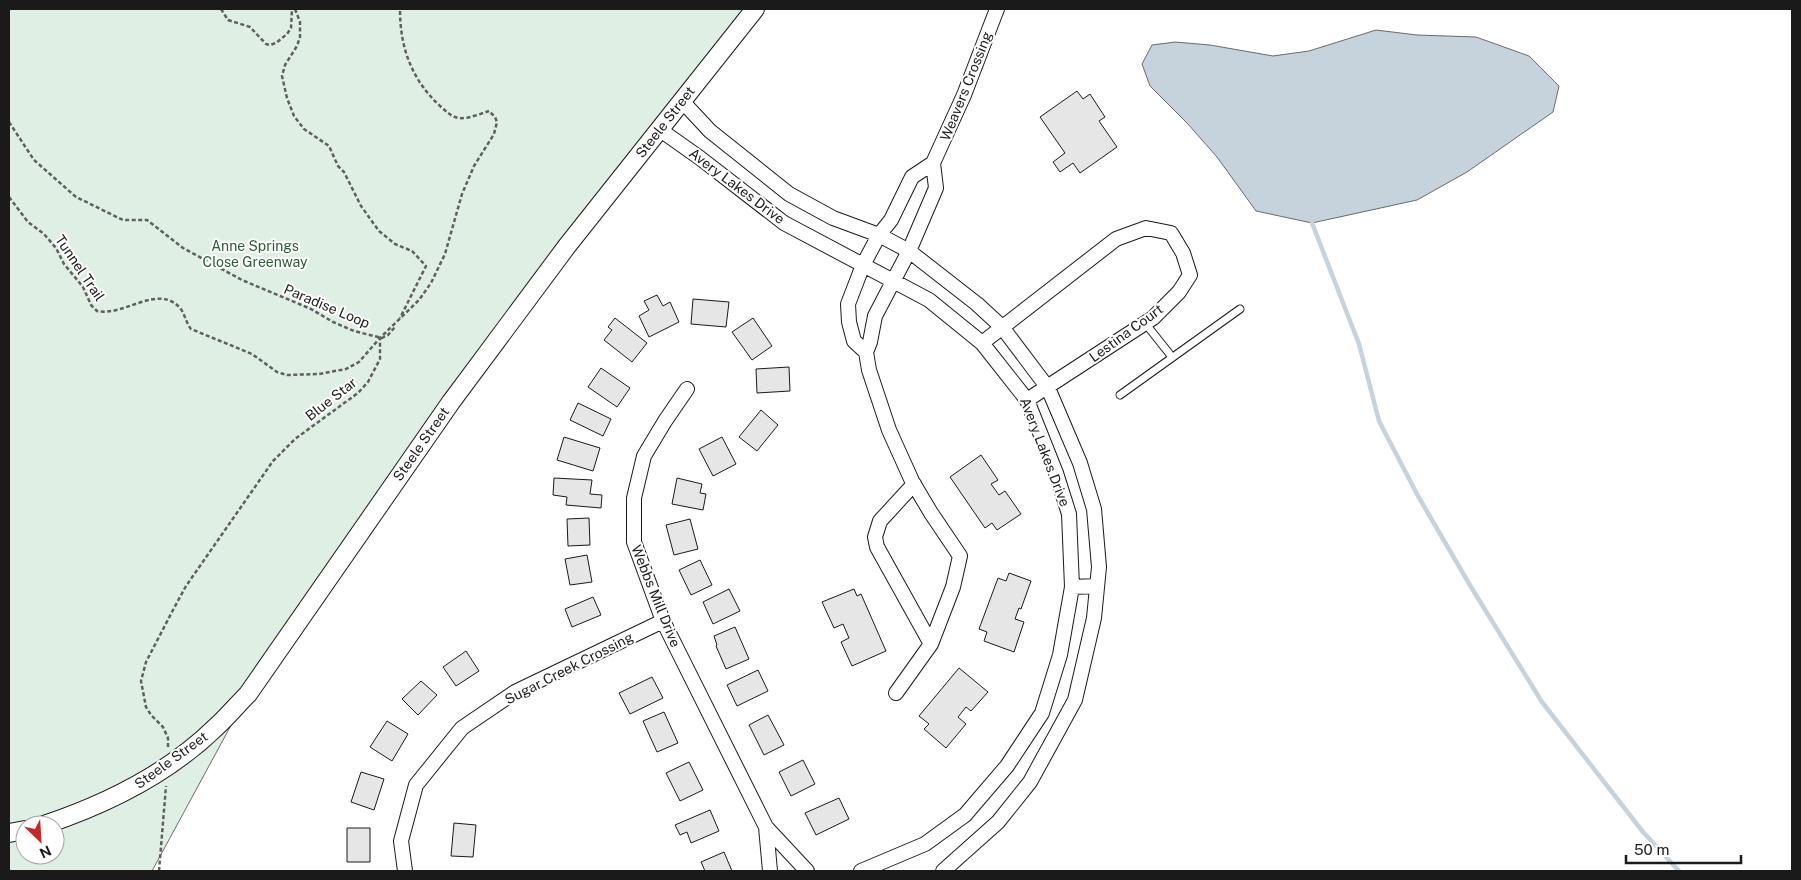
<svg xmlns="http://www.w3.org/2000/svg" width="1801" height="880" font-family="'Public Sans',sans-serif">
<rect width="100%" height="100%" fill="#fff"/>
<!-- green -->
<path fill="#e0efe3" stroke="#6a6a6a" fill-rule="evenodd" d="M 9,9 L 755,9 L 668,119 L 248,694 L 152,871 L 9,871 ZM 25,825 L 55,825 L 55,855 L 25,855 Z"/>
<!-- water -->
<path fill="#c6d2dc" stroke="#6a6a6a" d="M 1376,30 L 1417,35 L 1476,37 L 1529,56 L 1559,86 L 1553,112 L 1467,172 L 1417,200 L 1312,223 L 1256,211 L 1217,157 L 1187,123 L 1150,86 L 1142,64 L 1152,45 L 1175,42 L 1210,45 L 1273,56 L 1309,51 Z"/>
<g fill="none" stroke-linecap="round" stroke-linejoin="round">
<!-- stream -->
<path stroke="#c6d2dc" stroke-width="4.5" d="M 1312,223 L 1359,344 L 1379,421 L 1418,496 L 1471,587 L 1542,702 L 1643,832 L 1679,871"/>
</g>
<!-- building -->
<path fill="#e6e6e6" stroke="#1a1a1a" d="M 1077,91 L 1083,99 L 1090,94 L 1105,117 L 1099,121 L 1117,147 L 1080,173 L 1073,163 L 1060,172 L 1053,162 L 1065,153 L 1040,117 Z
M 657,295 L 663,306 L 670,302 L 679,322 L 649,337 L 639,316 L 649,310 L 644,301 Z
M 693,299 L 729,302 L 726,327 L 691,324 Z
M 615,318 L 647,343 L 632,362 L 604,340 L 612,330 L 608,327 Z
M 753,318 L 772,346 L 752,360 L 732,332 Z
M 789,367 L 790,391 L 757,393 L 756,369 Z
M 601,368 L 630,388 L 617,407 L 588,387 Z
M 578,403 L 611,419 L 603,436 L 570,420 Z
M 761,410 L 778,425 L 757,451 L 739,437 Z
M 564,437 L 600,448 L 593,471 L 557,460 Z
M 722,437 L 736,464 L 713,476 L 699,449 Z
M 981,455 L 998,480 L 991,484 L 999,495 L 1005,491 L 1021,514 L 997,530 L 992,523 L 985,528 L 950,477 Z
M 554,478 L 592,480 L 590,494 L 602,495 L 601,508 L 566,505 L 567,497 L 553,495 Z
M 677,478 L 702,484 L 700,493 L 706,494 L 703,510 L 672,504 Z
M 589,518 L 590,545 L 568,546 L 567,519 Z
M 690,519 L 698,549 L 674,555 L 666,525 Z
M 587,555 L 592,582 L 570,585 L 565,559 Z
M 700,560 L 712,585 L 691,595 L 679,570 Z
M 1009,573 L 1031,581 L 1021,609 L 1019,608 L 1015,619 L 1024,622 L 1014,652 L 984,641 L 987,632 L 979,629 L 998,578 L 1006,581 Z
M 729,589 L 740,611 L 713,624 L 703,602 Z
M 854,589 L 857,596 L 861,594 L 886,651 L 852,666 L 841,642 L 849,638 L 843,624 L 834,628 L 822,602 Z
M 593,597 L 601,615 L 572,627 L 565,609 Z
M 735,627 L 749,659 L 726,669 L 716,646 L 717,645 L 714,636 Z
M 466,651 L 479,671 L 456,686 L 443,667 Z
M 959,668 L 988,692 L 971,711 L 966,707 L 958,717 L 966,724 L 946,748 L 924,729 L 929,724 L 919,716 Z
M 758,670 L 768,691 L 737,706 L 727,685 Z
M 652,677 L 663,698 L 630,714 L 619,693 Z
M 421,681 L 437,695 L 418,715 L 402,699 Z
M 664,712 L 678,743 L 657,752 L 643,721 Z
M 768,715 L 784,745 L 764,755 L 749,725 Z
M 387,721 L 408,734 L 392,761 L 370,747 Z
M 803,760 L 815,784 L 791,796 L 779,772 Z
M 689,762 L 703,790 L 680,801 L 666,773 Z
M 361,772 L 384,779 L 374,810 L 351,802 Z
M 839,798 L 849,819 L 816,835 L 805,813 Z
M 710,810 L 719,831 L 691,843 L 687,832 L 680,835 L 675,825 Z
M 454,823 L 476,825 L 473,857 L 451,856 Z
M 347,828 L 370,828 L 370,862 L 347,862 Z
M 724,852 L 732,871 L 705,871 L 701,862 Z"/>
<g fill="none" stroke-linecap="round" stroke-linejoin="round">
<defs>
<path id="service" d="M 1145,323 L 1172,357
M 1120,395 L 1240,309"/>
<path id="minor" d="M 682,101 L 710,131 L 789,194 L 833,218 L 879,235 L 909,251 L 977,304 L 1002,327 L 1048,388 L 1080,463 L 1094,509 L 1099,567 L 1094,618 L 1075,700 L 1030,782 L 998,822 L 943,871
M 659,129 L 700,158 L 784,223 L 929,300 L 982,343 L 1027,400 L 1056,473 L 1069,514 L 1072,587 L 1060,655 L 1042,713 L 1007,766 L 965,815 L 925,844 L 861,871
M 982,343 L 1116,239 L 1146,228 L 1171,233 L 1183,253 L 1190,275 L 1179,292 L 1153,318 L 1027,400
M 866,352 L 854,341 L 849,322 L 848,304 L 863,265 L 879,235 L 891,220 L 912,177 L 933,163
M 687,389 L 665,421 L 644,456 L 634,498 L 634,542 L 663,621 L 766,827 L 807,871
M 914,484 L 880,521 L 875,537 L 877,547 L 931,644
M 1072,587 L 1097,586
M 896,693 L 931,644 L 953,587 L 960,556 L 931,513 L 912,481 L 889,430 L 869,370 L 866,352 L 870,342 L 875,316 L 909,251 L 936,188 L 933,163 L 964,95 L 997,9
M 766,827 L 770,871
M 405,871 L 401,841 L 416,785 L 462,728 L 515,692 L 663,621"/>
<path id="tertiary" d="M 44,825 C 107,804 168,774 216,727 C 227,717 237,705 248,694 L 451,402 L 567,246 L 755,9
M 9,833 L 25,830"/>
</defs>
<!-- service casing -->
<use href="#service" stroke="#1a1a1a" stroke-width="9"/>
<!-- minor casing -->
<use href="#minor" stroke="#1a1a1a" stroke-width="16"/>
<!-- tertiary casing -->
<use href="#tertiary" stroke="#1a1a1a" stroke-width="20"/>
<!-- path -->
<path stroke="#5f5f5f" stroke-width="2.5" stroke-dasharray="4 2.5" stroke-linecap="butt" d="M 221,9 L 228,20 L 250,27 L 266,44 L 270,45 L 276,43 L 287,34 L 291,28 L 292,9
M 295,9 L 300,22 L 300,37 L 297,46 L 285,65 L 282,76 L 287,98 L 294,116 L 304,129 L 329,146 L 338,166 L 344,172 L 361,206 L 379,231 L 395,244 L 412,251 L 426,266 L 400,318
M 9,122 L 34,160 L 76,197 L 123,220 L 147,220 L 183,248 L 242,280 L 311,309 L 333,322 L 354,331 L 382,338 L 388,335 L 395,327
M 9,197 L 28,222 L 44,234 L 56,248 L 64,264 L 83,287 L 91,305 L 97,311 C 124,317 158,283 180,308 C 185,314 186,323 191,329 L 252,354 L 277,372 L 287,375 L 319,374 L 346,369 L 359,362 L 379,339
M 168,747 L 168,738 L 163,727 L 151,715 L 146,707 L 141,681 L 146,662 L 173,610 L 186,586 L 273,461 L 295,439 L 358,393 L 368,382 L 380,359 L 380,338 L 419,300 L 431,283 L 445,254 L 462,194 L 474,166 L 494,134 L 497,122 L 495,117 L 489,111 C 480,114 468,119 459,118 C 451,117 446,111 440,106 C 411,79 400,47 400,9
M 159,871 L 166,786"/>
<!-- service -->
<use href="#service" stroke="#fff" stroke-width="7"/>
<!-- minor -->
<use href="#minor" stroke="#fff" stroke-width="14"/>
<!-- tertiary -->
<use href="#tertiary" stroke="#fff" stroke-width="18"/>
</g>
<g text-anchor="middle" stroke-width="4" stroke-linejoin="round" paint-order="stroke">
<!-- street labels -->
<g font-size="14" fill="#1a1a1a" stroke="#fff">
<text transform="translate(966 86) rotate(-68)" y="5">Weavers Crossing</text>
<text transform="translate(665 122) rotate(-52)" y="5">Steele Street</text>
<text transform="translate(737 186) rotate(37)" y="5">Avery Lakes Drive</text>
<text transform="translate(80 268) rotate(56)" y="5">Tunnel Trail</text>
<text transform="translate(327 306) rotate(23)" y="5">Paradise Loop</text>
<text transform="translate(1126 333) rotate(-36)" y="5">Lestina Court</text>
<text transform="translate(331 399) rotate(-38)" y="5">Blue Star</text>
<text transform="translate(421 444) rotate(-55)" y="5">Steele Street</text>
<text transform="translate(1045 452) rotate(69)" y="5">Avery Lakes Drive</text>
<text transform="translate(656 596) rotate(68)" y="5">Webbs Mill Drive</text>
<text transform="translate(569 668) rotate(-27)" y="5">Sugar Creek Crossing</text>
<text transform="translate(171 760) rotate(-36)" y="5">Steele Street</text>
</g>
<!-- park labels -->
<g font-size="14" fill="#2b5a34" stroke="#fff">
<text x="255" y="251">Anne Springs<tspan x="255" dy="16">Close Greenway</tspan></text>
</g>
</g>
<!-- border -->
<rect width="1801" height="880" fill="none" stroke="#1a1a1a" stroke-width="20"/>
<!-- north arrow -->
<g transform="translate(40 840) rotate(155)"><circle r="24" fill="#ffffff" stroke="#a3a3a3"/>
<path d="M0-4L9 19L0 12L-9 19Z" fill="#c62828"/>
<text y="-8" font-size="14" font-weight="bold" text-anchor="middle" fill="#1a1a1a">N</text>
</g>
<!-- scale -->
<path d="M1626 855v8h115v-8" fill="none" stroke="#1a1a1a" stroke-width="2.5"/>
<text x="1634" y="855" font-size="15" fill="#1a1a1a" stroke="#ffffff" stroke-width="4" paint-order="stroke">50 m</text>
</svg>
